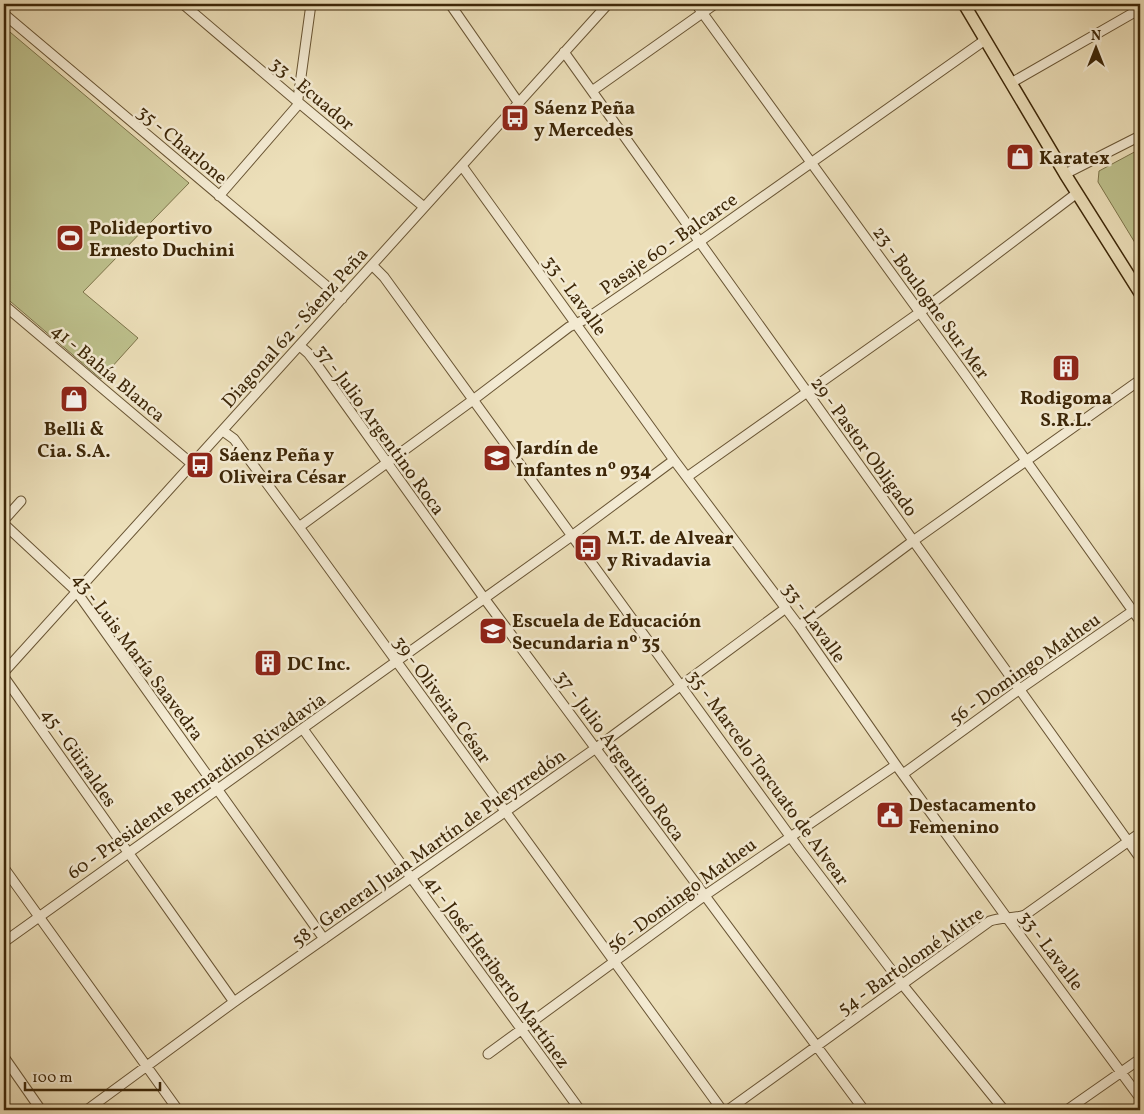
<svg xmlns="http://www.w3.org/2000/svg" width="1144" height="1114" font-family="Vollkorn,serif">
<rect width="100%" height="100%" fill="#ecdfb9"/>
<filter id="stains"><feTurbulence type="fractalNoise" baseFrequency=".004" numOctaves="4"/><feColorMatrix values="0 0 0 0 .2 0 0 0 0 .09 0 0 0 0 .02 0 0 0 .5 -.17"/></filter>
<radialGradient id="worn" r=".72"><stop offset=".6" stop-color="#630" stop-opacity="0"/><stop offset="1" stop-color="#630" stop-opacity=".3"/></radialGradient>
<!-- green -->
<path fill="#bdc08c" stroke="#7d744a" d="M 4,27 L 189,183 L 83,292 L 138,338 L 101,379 L 4,296 Z
M 1140,149 L 1140,251 L 1098,182 L 1099,171 Z"/>
<g fill="none" stroke-linecap="round" stroke-linejoin="round">
<defs>
<path id="minor" d="M 183,4 L 298,102 L 424,207
M 450,4 L 518,102
M 696,4 L 966,376 L 1140,621
M 4,14 L 342,299
M 564,52 L 1140,858
M 1011,83 L 1140,9
M 592,91 L 715,4
M 462,166 L 674,460 L 799,626 L 896,765 L 1007,918 L 1140,1098
M 1065,174 L 1140,136
M 219,196 L 297,106 L 311,4
M 372,265 L 384,277 L 800,850 L 902,984 L 1004,1110
M 4,305 L 192,464
M 300,346 L 308,353 L 318,366 L 484,598 L 864,1110
M 223,431 L 234,439 L 299,527 L 722,1110
M 687,477 L 919,313 L 1077,193
M 4,520 L 21,501
M 4,524 L 76,591 L 324,939
M 299,527 L 473,400 L 569,327 L 586,319 L 699,242 L 985,40
M 799,626 L 913,541 L 1140,380
M 4,672 L 608,4
M 4,677 L 234,1002
M 303,729 L 580,1110
M 903,774 L 1020,689 L 1140,606
M 4,868 L 178,1110
M 4,942 L 573,535 L 674,460
M 488,1054 L 704,896 L 896,765
M 4,1057 L 41,1110
M 87,1110 L 234,1002 L 596,748 L 786,608
M 728,1110 L 990,921 C 1001,917 1013,919 1025,915 L 1140,833
M 1067,1110 L 1140,1059"/>
<path id="major" d="M 964,4 L 1065,174 L 1140,293"/>
</defs>
<!-- minor casing -->
<use href="#minor" stroke="#695534" stroke-width="11"/>
<!-- major casing -->
<use href="#major" stroke="#3d2708" stroke-width="14"/>
<!-- minor -->
<use href="#minor" stroke="#f3ead2" stroke-width="9"/>
<!-- major -->
<use href="#major" stroke="#ecdfb9" stroke-width="11"/>
</g>
<!-- icons -->
<defs>
<symbol id="bus-square" viewBox="-11 -11 22 22"><rect x="-9" y="-9" width="18" height="18" rx="4" fill="#8f2418" stroke="#f3ead2"/><path d="M-5-6H5V4H4V6H2V4H-2V6H-4V4H-5ZM-3.5-4V0h7V-4ZM-3.5 1.2v1.5H-2V1.2ZM2 1.2v1.5H3.5V1.2Z" fill="#fff"/></symbol>
<symbol id="shop-square" viewBox="-11 -11 22 22"><rect x="-9" y="-9" width="18" height="18" rx="4" fill="#8f2418" stroke="#f3ead2"/><path d="M-5-2.5h2.3a2.7 3.5 0 0 1 5.4 0H5L5.5 6h-11ZM-1.5-2.5h3a1.5 2.3 0 0 0-3 0Z" fill="#fff"/></symbol>
<symbol id="stadium-square" viewBox="-11 -11 22 22"><rect x="-9" y="-9" width="18" height="18" rx="4" fill="#8f2418" stroke="#f3ead2"/><path d="M0-5a6.5 5 0 1 0 0 10a6.5 5 0 1 0 0-10ZM-3.5-1.8h7v3.6h-7Z" fill="#fff"/></symbol>
<symbol id="building-square" viewBox="-11 -11 22 22"><rect x="-9" y="-9" width="18" height="18" rx="4" fill="#8f2418" stroke="#f3ead2"/><path d="M-4-6H4V6H1V3H-1V6H-4ZM-2.5-4.3h1.7v1.8h-1.7ZM.8-4.3h1.7v1.8H.8ZM-2.5-1h1.7V.8h-1.7ZM.8-1h1.7V.8H.8Z" fill="#fff"/></symbol>
<symbol id="school-square" viewBox="-11 -11 22 22"><rect x="-9" y="-9" width="18" height="18" rx="4" fill="#8f2418" stroke="#f3ead2"/><path d="M0-5L7-2L0 1L-7-2ZM-4 1L0 2.5L4 1V4Q0 6-4 4Z" fill="#fff"/></symbol>
<symbol id="civic-square" viewBox="-11 -11 22 22"><rect x="-9" y="-9" width="18" height="18" rx="4" fill="#8f2418" stroke="#f3ead2"/><path d="M-.6-6.5H3V-4.5H.6V-3L4-1V1h2V6H-6V1h2V-1L-.6-3ZM-1.2 2.5V6h2.4V2.5Z" fill="#fff"/></symbol>
</defs>
<g fill-rule="evenodd">
<use href="#bus-square" x="499" y="102" width="32" height="32"/>
<use href="#shop-square" x="1004" y="141" width="32" height="32"/>
<use href="#stadium-square" x="54" y="222" width="32" height="32"/>
<use href="#building-square" x="1050" y="352" width="32" height="32"/>
<use href="#shop-square" x="58" y="383" width="32" height="32"/>
<use href="#school-square" x="481" y="442" width="32" height="32"/>
<use href="#bus-square" x="184" y="449" width="32" height="32"/>
<use href="#bus-square" x="572" y="532" width="32" height="32"/>
<use href="#school-square" x="477" y="615" width="32" height="32"/>
<use href="#building-square" x="252" y="647" width="32" height="32"/>
<use href="#civic-square" x="874" y="799" width="32" height="32"/>
</g>
<g text-anchor="middle" stroke-width="5" stroke-linejoin="round" paint-order="stroke">
<!-- street labels -->
<g font-size="19" fill="#3d2708" stroke="#f3ead2">
<text transform="translate(313 93) rotate(40)" y="7">33 - Ecuador</text>
<text transform="translate(183 144) rotate(40)" y="7">35 - Charlone</text>
<text transform="translate(668 243) rotate(-35)" y="7">Pasaje 60 - Balcarce</text>
<text transform="translate(576 295) rotate(54)" y="7">33 - Lavalle</text>
<text transform="translate(932 302) rotate(54)" y="7">23 - Boulogne Sur Mer</text>
<text transform="translate(294 327) rotate(-48)" y="7">Diagonal 62 - Sáenz Peña</text>
<text transform="translate(109 372) rotate(40)" y="7">41 - Bahía Blanca</text>
<text transform="translate(381 429) rotate(54)" y="7">37 - Julio Argentino Roca</text>
<text transform="translate(865 446) rotate(54)" y="7">29 - Pastor Obligado</text>
<text transform="translate(815 622) rotate(54)" y="7">33 - Lavalle</text>
<text transform="translate(139 656) rotate(53)" y="7">43 - Luis María Saavedra</text>
<text transform="translate(1024 668) rotate(-35)" y="7">56 - Domingo Matheu</text>
<text transform="translate(443 699) rotate(54)" y="7">39 - Oliveira César</text>
<text transform="translate(621 755) rotate(54)" y="7">37 - Julio Argentino Roca</text>
<text transform="translate(80 757) rotate(55)" y="7">45 - Güiraldes</text>
<text transform="translate(769 777) rotate(54)" y="7">35 - Marcelo Torcuato de Alvear</text>
<text transform="translate(196 785) rotate(-35)" y="7">60 - Presidente Bernardino Rivadavia</text>
<text transform="translate(428 847) rotate(-35)" y="7">58 - General Juan Martín de Pueyrredón</text>
<text transform="translate(681 894) rotate(-36)" y="7">56 - Domingo Matheu</text>
<text transform="translate(1052 950) rotate(53)" y="7">33 - Lavalle</text>
<text transform="translate(910 960) rotate(-35)" y="7">54 - Bartolomé Mitre</text>
<text transform="translate(498 971) rotate(54)" y="7">41 - José Heriberto Martínez</text>
</g>
<!-- poi labels -->
<g font-size="19" font-weight="bold" fill="#3d2708" stroke="#f3ead2" text-anchor="start">
<text x="534" y="114">Sáenz Peña<tspan x="534" dy="22">y Mercedes</tspan></text>
<text x="1039" y="164">Karatex</text>
<text x="89" y="234">Polideportivo<tspan x="89" dy="22">Ernesto Duchini</tspan></text>
<text x="1066" y="404" text-anchor="middle">Rodigoma<tspan x="1066" dy="22">S.R.L.</tspan></text>
<text x="74" y="435" text-anchor="middle">Belli &amp;<tspan x="74" dy="22">Cia. S.A.</tspan></text>
<text x="516" y="454">Jardín de<tspan x="516" dy="22">Infantes nº 934</tspan></text>
<text x="219" y="461">Sáenz Peña y<tspan x="219" dy="22">Oliveira César</tspan></text>
<text x="607" y="544">M.T. de Alvear<tspan x="607" dy="22">y Rivadavia</tspan></text>
<text x="512" y="627">Escuela de Educación<tspan x="512" dy="22">Secundaria nº 35</tspan></text>
<text x="287" y="670">DC Inc.</text>
<text x="909" y="811">Destacamento<tspan x="909" dy="22">Femenino</tspan></text>
</g>
</g>
<!-- margin -->
<rect width="1144" height="1114" fill="none" stroke="#ecdfb9" stroke-width="20"/>
<rect x="5" y="5" width="1134" height="1104" fill="none" stroke="#3d2708" stroke-width="2.5"/>
<rect x="10" y="10" width="1124" height="1094" fill="none" stroke="#3d2708"/>
<!-- north arrow -->
<g transform="translate(1096 48)" stroke="#f3ead2" stroke-width="4" paint-order="stroke">
<path d="M0-4L9 19L0 12L-9 19Z" fill="#3d2708"/>
<text y="-8" font-size="14" font-weight="bold" text-anchor="middle" fill="#3d2708">N</text>
</g>
<!-- scale -->
<path d="M25 1082v8h135v-8" fill="none" stroke="#3d2708" stroke-width="2.5"/>
<text x="32" y="1082" font-size="15" fill="#3d2708" stroke="#f3ead2" stroke-width="4" paint-order="stroke">100 m</text>
<rect width="100%" height="100%" filter="url(#stains)"/>
<rect width="100%" height="100%" fill="url(#worn)"/>
</svg>
